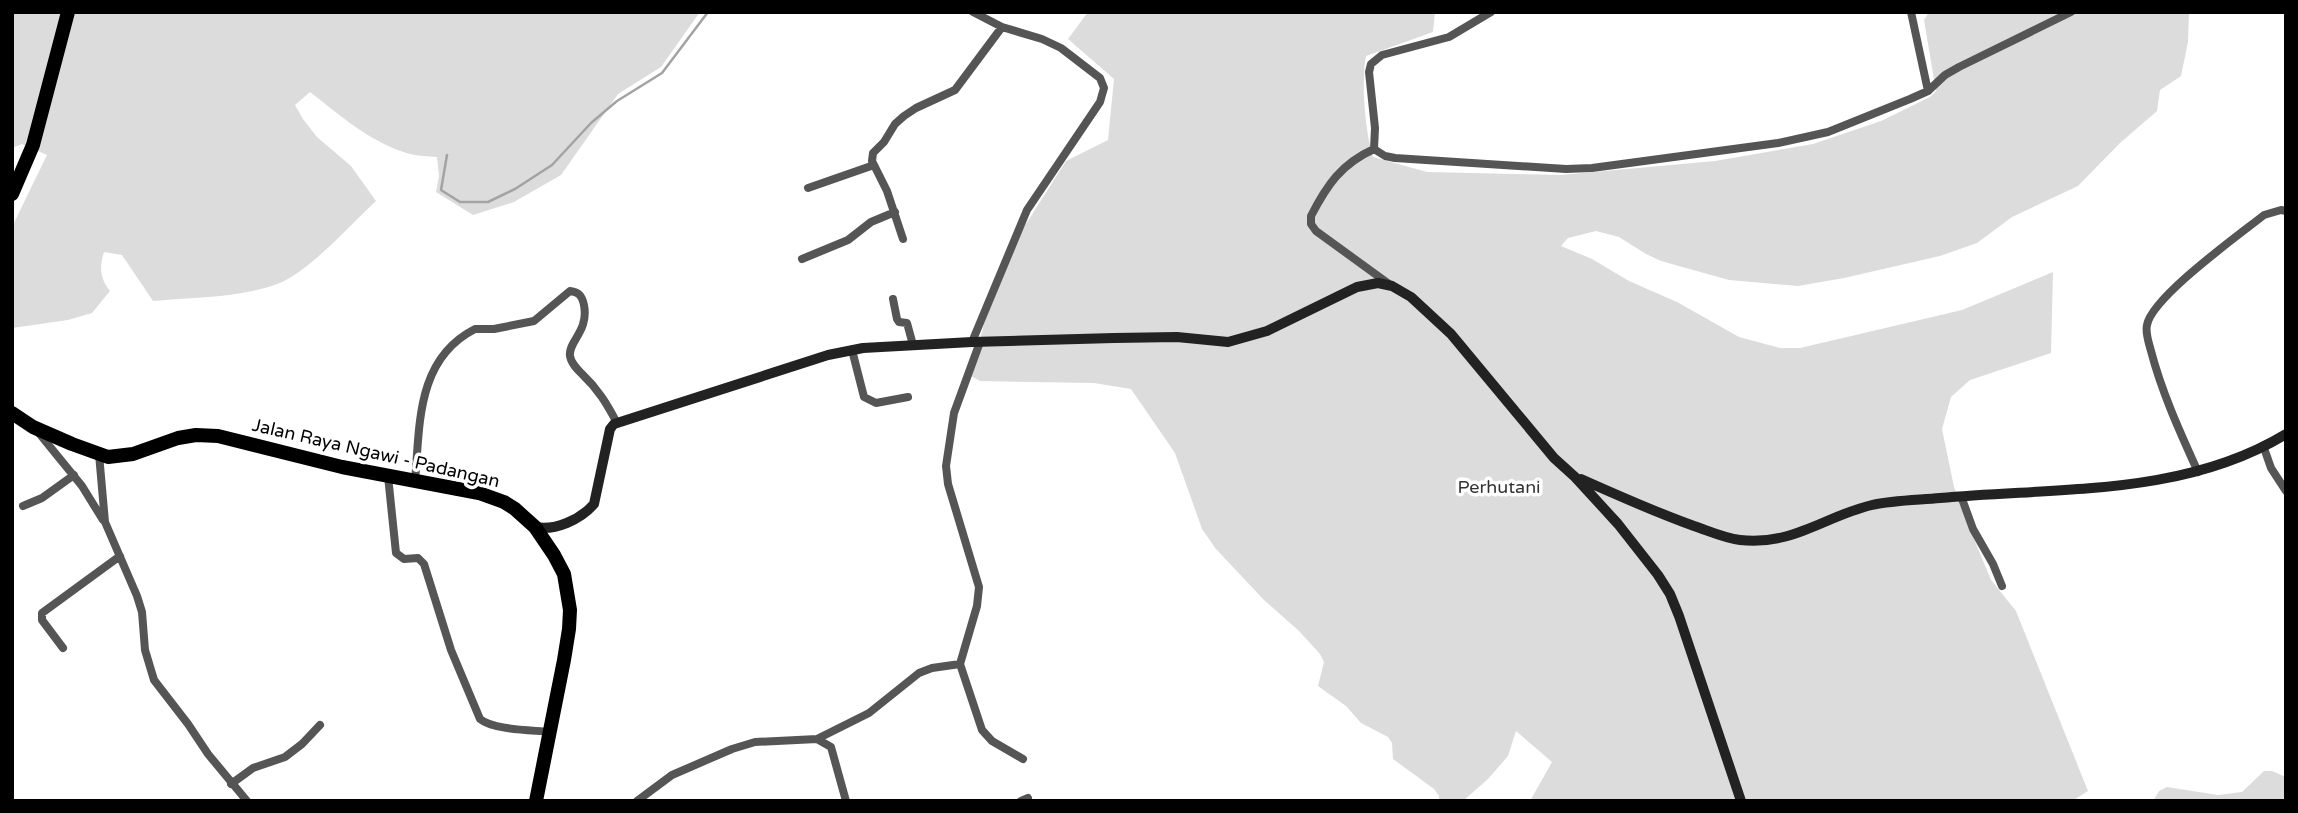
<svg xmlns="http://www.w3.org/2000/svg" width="2298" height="813" font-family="'Varela Round',sans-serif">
<rect width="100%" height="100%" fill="#fff"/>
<!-- green -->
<path fill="#dcdcdc" d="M 12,12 L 700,12 L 661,67 L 618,94 L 561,175 L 514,202 L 473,215 L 436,192 L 439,176 L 437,157 C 428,156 418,156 410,154 C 371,143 341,116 310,92 L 295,105 L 303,119 L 317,137 L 351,166 L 376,201 C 350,225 308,273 277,284 C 239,298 193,297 153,301 L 122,255 L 104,252 C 99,268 100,278 110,291 L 92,313 L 68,320 L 12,328 L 12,227 L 47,155 L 22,144 L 12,148 Z
M 1088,12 L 1435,12 L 1433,32 L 1366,56 C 1361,83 1365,131 1373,157 L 1427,172 L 1561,175 L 1715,161 L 1813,144 L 1881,121 L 1930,97 L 1936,91 L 1924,20 L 1929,12 L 2189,12 L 2188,42 L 2181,76 L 2160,90 L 2157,111 L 2120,143 L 2078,186 L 2012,217 L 1977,243 L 1940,256 L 1844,278 L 1798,286 L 1729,280 L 1661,261 L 1646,254 L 1619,237 L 1596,231 L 1568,238 L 1561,246 L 1592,259 L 1629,281 L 1677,302 L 1739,337 L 1780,348 L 1800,348 L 1962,310 L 2053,272 L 2051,353 L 1970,380 L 1951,397 L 1942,429 L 1954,487 L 1965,517 L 1991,580 L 2016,611 L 2088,791 L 2072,801 L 1530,801 L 1552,762 L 1516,731 L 1508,756 L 1488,779 L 1463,801 L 1439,801 L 1439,796 L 1434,789 L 1393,759 L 1392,743 L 1388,737 L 1361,723 L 1346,706 L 1318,686 L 1324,662 L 1320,654 L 1299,631 L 1263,599 L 1216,549 L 1202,529 L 1175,453 L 1131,389 L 1094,383 L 980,381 L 971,376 L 985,320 L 1024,227 L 1066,161 L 1108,140 L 1114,79 L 1068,39 Z
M 2264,771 L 2272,771 L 2286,777 L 2286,801 L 2153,801 L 2159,791 L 2167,787 L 2218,795 L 2242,792 Z"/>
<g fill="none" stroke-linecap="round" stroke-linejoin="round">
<!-- stream -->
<path stroke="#a3a3a3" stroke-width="2.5" d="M 447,155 L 441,190 L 460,202 L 488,202 L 515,189 L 552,165 L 591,123 L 617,101 L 662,73 L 708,12"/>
<!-- street -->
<path stroke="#555" stroke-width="8" d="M 1911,12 L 1928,91
M 1374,149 L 1385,156 L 1395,158 L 1566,169 L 1592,168 L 1778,143 L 1828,132 L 1910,99 L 1928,91 L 1945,75 L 1959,67 L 2071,12
M 808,188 L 874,165
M 903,239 L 887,191 L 872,161 L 873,153 L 884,142 L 895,124 L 904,116 L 916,108 L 955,90 L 1002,27
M 802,259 L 848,240 L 871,222 L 895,212
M 1389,284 L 1316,231 L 1311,224 L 1311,216 C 1327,185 1341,164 1374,149 L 1375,128 L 1369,72 L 1371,64 L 1382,55 L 1449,37 L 1491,12
M 893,299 L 897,319 L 899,322 L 907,323 L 913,345
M 972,342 L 1027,210 L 1100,102 L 1104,88 L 1100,78 L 1061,48 L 1042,39 L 1002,27 L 973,12
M 980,342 L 954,413 L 946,466 L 948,484 L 979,587 L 977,606 L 960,664 L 982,730 L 992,741 L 1023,759
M 852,350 L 864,397 L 876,403 L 908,397
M 38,432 L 82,486 L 103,520
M 2264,448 L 2271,468 L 2286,491
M 99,454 L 105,522 L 137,596 L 142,612 L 145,650 L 154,680 L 188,724 L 208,754 L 247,801
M 2198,472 C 2180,432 2162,393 2151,351 C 2149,343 2145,333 2147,325 C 2152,297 2239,235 2264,215 L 2281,210 L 2286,211
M 388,476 L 396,553 L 404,559 L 418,558 L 424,564 L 451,650 L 480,719 C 493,730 532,730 550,732
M 415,481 C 420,425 416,359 475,329 L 494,329 L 534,321 L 570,291 C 579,292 582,296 584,305 C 589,332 568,341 570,356 C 571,363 577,369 582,374 C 598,389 607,404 617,423
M 1961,496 L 1973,529 L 1993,564 L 2002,586
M 23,506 L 42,498 L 74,475
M 63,648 L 42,620 L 42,613 L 120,556
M 817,739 L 869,713 L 919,673 L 932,668 L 960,664
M 231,784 L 253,768 L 285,757 L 302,744 L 320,725
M 637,801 L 672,775 L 732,749 L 755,742 L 817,739 L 831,747 L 846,801
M 1021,801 L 1028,798"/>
<!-- secondary -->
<path stroke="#222" stroke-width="10" d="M 1581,479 C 1619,496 1655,512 1694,526 C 1709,531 1724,538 1740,540 C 1793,546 1825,516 1872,505 C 1893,500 1918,500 1940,498 C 2057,487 2182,497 2286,434
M 535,527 C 555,531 580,520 594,504 L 610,429 L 614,424 L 828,355 L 863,348 L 972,342 L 1114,338 L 1177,337 L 1228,342 L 1267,331 L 1357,287 L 1378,283 L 1392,286 L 1411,297 L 1451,334 L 1554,458 L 1575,477 L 1618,524 L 1658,575 L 1670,594 L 1679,616 L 1741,801"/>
<!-- highway -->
<path stroke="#000" stroke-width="14" d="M 12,194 L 33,145 L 68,12
M 12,413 L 33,427 L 72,444 L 108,457 L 133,454 L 178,438 L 196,435 L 218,436 L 342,467 L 479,493 L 504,502 L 515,509 L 535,527 L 554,555 L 564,574 L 570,610 L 569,629 L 564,660 L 536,801"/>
</g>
<g text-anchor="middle" stroke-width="7" stroke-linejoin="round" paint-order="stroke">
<!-- street labels -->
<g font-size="18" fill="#000" stroke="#fff">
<text transform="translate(376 453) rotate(13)" y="6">Jalan Raya Ngawi - Padangan</text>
</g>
<!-- park labels -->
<g font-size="18" fill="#333" stroke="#fff">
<text x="1499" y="493">Perhutani</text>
</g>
</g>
<!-- border -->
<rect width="2298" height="813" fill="none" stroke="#000000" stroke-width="28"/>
</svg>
